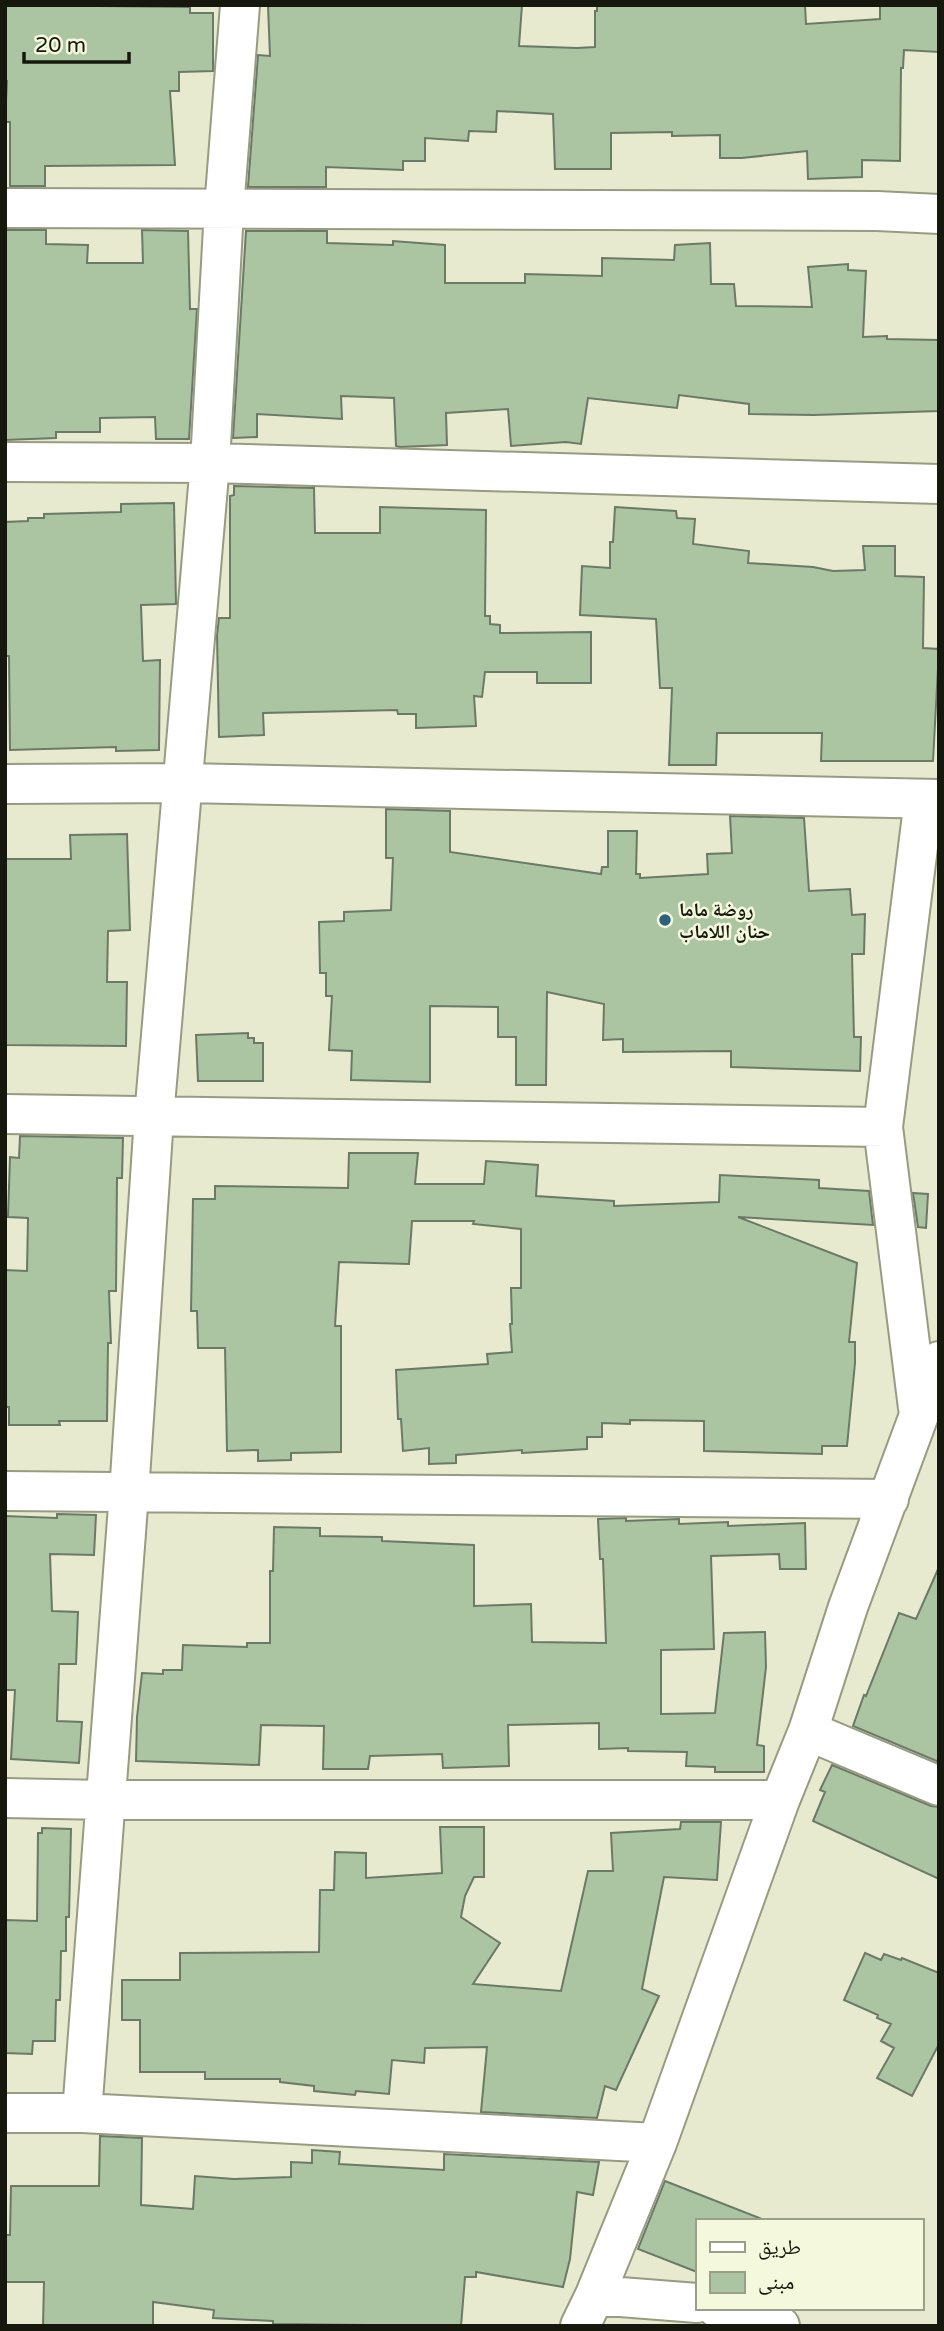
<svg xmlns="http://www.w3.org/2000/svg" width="944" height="2331" font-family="'Varela Round','Noto Naskh Arabic',sans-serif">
<rect width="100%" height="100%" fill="#e7eacf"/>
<!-- building -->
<path fill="#abc4a2" stroke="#6b7a66" stroke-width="2" d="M 5,5 L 190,7 L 190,13 L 213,13 L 213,71 L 179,72 L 179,91 L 170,91 L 175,165 L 45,166 L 45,186 L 10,186 L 10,122 L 5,122 L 7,81 L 5,81 Z
M 268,5 L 522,5 L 519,46 L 577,48 L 595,47 L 595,11 L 597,11 L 597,5 L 805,5 L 806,24 L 880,19 L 880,5 L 939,5 L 939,52 L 904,50 L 903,68 L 901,68 L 900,161 L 862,160 L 862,177 L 808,179 L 807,151 L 742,158 L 720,158 L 720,135 L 672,136 L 672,132 L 611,133 L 611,169 L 555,169 L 553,114 L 497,111 L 496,132 L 469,131 L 468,141 L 425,138 L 425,161 L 403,161 L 403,170 L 326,167 L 326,187 L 248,187 L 258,55 L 270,56 Z
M 5,230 L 46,230 L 46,244 L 88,245 L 87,263 L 143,263 L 142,230 L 188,231 L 190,309 L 197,309 L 189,439 L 156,439 L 155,417 L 100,418 L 100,432 L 56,432 L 56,438 L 5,440 Z
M 246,231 L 327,231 L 327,243 L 393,245 L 393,241 L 445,245 L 445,283 L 525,283 L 525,274 L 602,276 L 602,258 L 674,260 L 675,245 L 710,243 L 711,284 L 734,284 L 736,306 L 812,307 L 808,267 L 848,264 L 848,270 L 866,271 L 863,337 L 887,336 L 887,339 L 939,340 L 939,411 L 814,415 L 749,414 L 749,404 L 679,395 L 677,408 L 588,398 L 581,444 L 566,442 L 511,446 L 508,409 L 446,413 L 447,445 L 400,447 L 396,446 L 394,398 L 341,396 L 342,419 L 257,414 L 257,437 L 233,438 Z
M 234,486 L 314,488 L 315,533 L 380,533 L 380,507 L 486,510 L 485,616 L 490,616 L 490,624 L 500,625 L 500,633 L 591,632 L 591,683 L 537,683 L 537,672 L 485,672 L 482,697 L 474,696 L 476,726 L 416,728 L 416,714 L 398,714 L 397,710 L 263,713 L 264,735 L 219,737 L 217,635 L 219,618 L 230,618 L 230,496 L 234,495 Z
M 174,503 L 176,604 L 141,605 L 143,661 L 160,660 L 159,750 L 116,751 L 116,747 L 10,750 L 9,656 L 5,656 L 5,522 L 28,521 L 28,518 L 44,518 L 44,514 L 121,512 L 121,504 Z
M 615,507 L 676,511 L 677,518 L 695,519 L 693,544 L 749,551 L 748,563 L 813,567 L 833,571 L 865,570 L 863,546 L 895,546 L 895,576 L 924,577 L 923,648 L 939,649 L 933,761 L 821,761 L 822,733 L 717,733 L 716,765 L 669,765 L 672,688 L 660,688 L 656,619 L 580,615 L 582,566 L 610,568 L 610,542 L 613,542 Z
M 386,809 L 450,811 L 450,852 L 601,874 L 602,867 L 608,867 L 608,831 L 637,831 L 636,874 L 640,874 L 640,878 L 708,874 L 707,854 L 732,853 L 730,816 L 804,818 L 809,891 L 850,889 L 852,915 L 865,914 L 864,954 L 852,954 L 854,1037 L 861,1037 L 860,1071 L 731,1067 L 731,1051 L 623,1052 L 623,1039 L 603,1040 L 604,1004 L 547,992 L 546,1085 L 516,1085 L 516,1037 L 498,1037 L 498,1007 L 430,1006 L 430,1082 L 351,1080 L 352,1051 L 329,1050 L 332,996 L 326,996 L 326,973 L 320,973 L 319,922 L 344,921 L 344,912 L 391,910 L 393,858 L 386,858 Z
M 127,834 L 130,930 L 108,931 L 107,982 L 127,982 L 126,1046 L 5,1045 L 5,859 L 71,859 L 70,835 Z
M 248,1033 L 248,1038 L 254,1038 L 254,1043 L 263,1043 L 263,1081 L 198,1081 L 196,1035 Z
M 20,1136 L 123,1138 L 122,1178 L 117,1178 L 116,1291 L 109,1291 L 111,1343 L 108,1343 L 107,1421 L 59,1421 L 60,1425 L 9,1425 L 9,1407 L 5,1407 L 5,1270 L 27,1271 L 28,1218 L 8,1217 L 10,1157 L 19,1158 Z
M 349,1153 L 418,1153 L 415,1184 L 484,1184 L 486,1161 L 538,1165 L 536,1196 L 614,1201 L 614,1206 L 719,1202 L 720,1175 L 819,1180 L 819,1188 L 869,1191 L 873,1225 L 738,1217 L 857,1263 L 849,1342 L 855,1342 L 855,1363 L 847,1446 L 822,1446 L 822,1454 L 704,1451 L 704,1421 L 630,1420 L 630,1424 L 602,1423 L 602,1437 L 587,1437 L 587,1449 L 522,1453 L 522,1450 L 456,1455 L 456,1463 L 429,1464 L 429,1448 L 403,1451 L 401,1419 L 398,1419 L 396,1370 L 488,1364 L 487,1354 L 512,1352 L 510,1324 L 512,1324 L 511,1288 L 521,1288 L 521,1229 L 473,1224 L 474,1221 L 412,1221 L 409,1264 L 339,1262 L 335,1326 L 341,1326 L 341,1452 L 291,1453 L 291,1460 L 258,1461 L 258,1450 L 227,1451 L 225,1348 L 198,1348 L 197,1311 L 191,1311 L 193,1199 L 215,1199 L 215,1186 L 348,1188 Z
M 913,1193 L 928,1194 L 926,1228 L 918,1227 Z
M 57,1514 L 96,1515 L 94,1555 L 50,1554 L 52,1611 L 78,1612 L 76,1664 L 59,1664 L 57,1721 L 82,1722 L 79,1763 L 11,1759 L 15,1690 L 5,1690 L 5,1516 L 57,1518 Z
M 626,1518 L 626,1521 L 679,1519 L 679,1524 L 728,1522 L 728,1526 L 805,1523 L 806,1569 L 780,1569 L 779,1554 L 711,1556 L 714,1649 L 661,1650 L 661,1714 L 715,1713 L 724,1633 L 765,1632 L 766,1667 L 757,1745 L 764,1746 L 764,1772 L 715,1772 L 715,1767 L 686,1766 L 687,1752 L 628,1751 L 628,1748 L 599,1749 L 599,1723 L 508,1725 L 509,1766 L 443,1768 L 442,1754 L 370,1756 L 368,1769 L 323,1769 L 324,1726 L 261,1725 L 259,1765 L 136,1761 L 137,1717 L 142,1673 L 163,1674 L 163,1670 L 182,1670 L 183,1645 L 247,1647 L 247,1643 L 270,1643 L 270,1571 L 273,1571 L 274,1527 L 320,1528 L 320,1536 L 382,1537 L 382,1541 L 474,1545 L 474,1606 L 531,1604 L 532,1642 L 606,1643 L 603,1559 L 600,1559 L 598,1519 Z
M 939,1567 L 939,1762 L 853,1726 L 864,1695 L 866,1696 L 899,1613 L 916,1619 Z
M 832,1765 L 931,1806 L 939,1807 L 939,1879 L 813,1821 L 825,1792 L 820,1790 Z
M 681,1822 L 721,1822 L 717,1880 L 664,1877 L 642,1989 L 659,1996 L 616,2090 L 605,2086 L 597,2118 L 481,2112 L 487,2047 L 425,2048 L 424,2063 L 392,2060 L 389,2094 L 356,2091 L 355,2095 L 314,2091 L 314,2086 L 280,2082 L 280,2079 L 205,2079 L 205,2072 L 140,2072 L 140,2020 L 122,2020 L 122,1980 L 180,1980 L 180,1953 L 319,1952 L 320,1890 L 334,1890 L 335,1852 L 366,1853 L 366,1878 L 442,1873 L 440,1827 L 484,1827 L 484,1877 L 474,1877 L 465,1896 L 461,1917 L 500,1943 L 473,1984 L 561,1991 L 588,1871 L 613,1871 L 611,1833 L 680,1829 Z
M 42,1828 L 71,1829 L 69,1917 L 66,1917 L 66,1951 L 61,1951 L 60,2000 L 56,2000 L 55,2041 L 33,2041 L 32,2054 L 5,2053 L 5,1920 L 37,1921 L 38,1833 L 42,1833 Z
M 865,1953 L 881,1960 L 884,1954 L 901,1960 L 902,1958 L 939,1973 L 939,2044 L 912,2096 L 877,2078 L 894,2048 L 881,2041 L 891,2024 L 877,2018 L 878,2015 L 844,2000 Z
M 100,2136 L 142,2138 L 141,2205 L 193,2209 L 195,2176 L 234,2179 L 291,2177 L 291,2162 L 312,2163 L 312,2150 L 340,2152 L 339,2164 L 444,2170 L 444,2154 L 599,2162 L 593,2195 L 577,2192 L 570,2259 L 563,2287 L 476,2272 L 476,2277 L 465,2277 L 461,2326 L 273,2324 L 273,2321 L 213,2318 L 214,2310 L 153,2302 L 153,2326 L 43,2326 L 44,2282 L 5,2282 L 5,2235 L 10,2235 L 11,2186 L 99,2186 Z
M 665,2181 L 762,2219 L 761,2221 L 697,2221 L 697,2272 L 638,2249 Z"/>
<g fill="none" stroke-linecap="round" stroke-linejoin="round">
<defs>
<path id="minor" d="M 5,208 L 877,211 L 939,214
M 5,462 L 210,463 L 939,484
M 5,784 L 183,783 L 939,799
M 5,1114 L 883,1127
M 918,1408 L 883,1127 L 924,799
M 5,1491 L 889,1499
M 808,1731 L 939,1786
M 5,1798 L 106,1800 L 780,1800
M 5,2113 L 82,2113 L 657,2143
M 82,2113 L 129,1493 L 154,1117 L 210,463 L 224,209 L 240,5
M 595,2295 L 697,2303
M 717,2308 L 780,2326
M 580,2326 L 595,2295 L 657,2143 L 780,1800 L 808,1731 L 848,1607 L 939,1361"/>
</defs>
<!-- minor casing -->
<use href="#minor" stroke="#979b81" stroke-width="42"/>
<!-- minor -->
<use href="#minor" stroke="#fff" stroke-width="38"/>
</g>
<!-- markers -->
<circle fill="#2e617e" stroke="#f4f8dc" stroke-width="2.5" cx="665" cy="920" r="7"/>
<g text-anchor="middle" stroke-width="5" stroke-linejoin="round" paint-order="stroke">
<!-- poi labels -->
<g font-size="19" font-weight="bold" fill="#16170d" stroke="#f4f8dc" text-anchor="start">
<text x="679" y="916">روضة ماما<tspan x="679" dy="22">حنان اللاماب</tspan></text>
</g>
</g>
<!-- border -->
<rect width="944" height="2331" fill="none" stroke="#16170d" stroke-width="14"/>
<!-- legend -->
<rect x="696" y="2219" width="228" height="91" fill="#f4f8dc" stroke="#9b9e89" stroke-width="2"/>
<rect x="710" y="2242" width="35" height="10" fill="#ffffff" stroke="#9b9e89" stroke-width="2"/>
<text x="758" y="2254" font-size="21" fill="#16170d">طريق</text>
<rect x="710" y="2272" width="35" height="21" fill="#abc4a2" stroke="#9b9e89" stroke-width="2"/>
<text x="758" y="2289" font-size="21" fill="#16170d">مبنى</text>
<!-- scale -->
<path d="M24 52v10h105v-10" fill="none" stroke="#16170d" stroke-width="3.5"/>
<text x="35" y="52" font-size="21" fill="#16170d" stroke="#f4f8dc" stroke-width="5" paint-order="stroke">20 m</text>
</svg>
